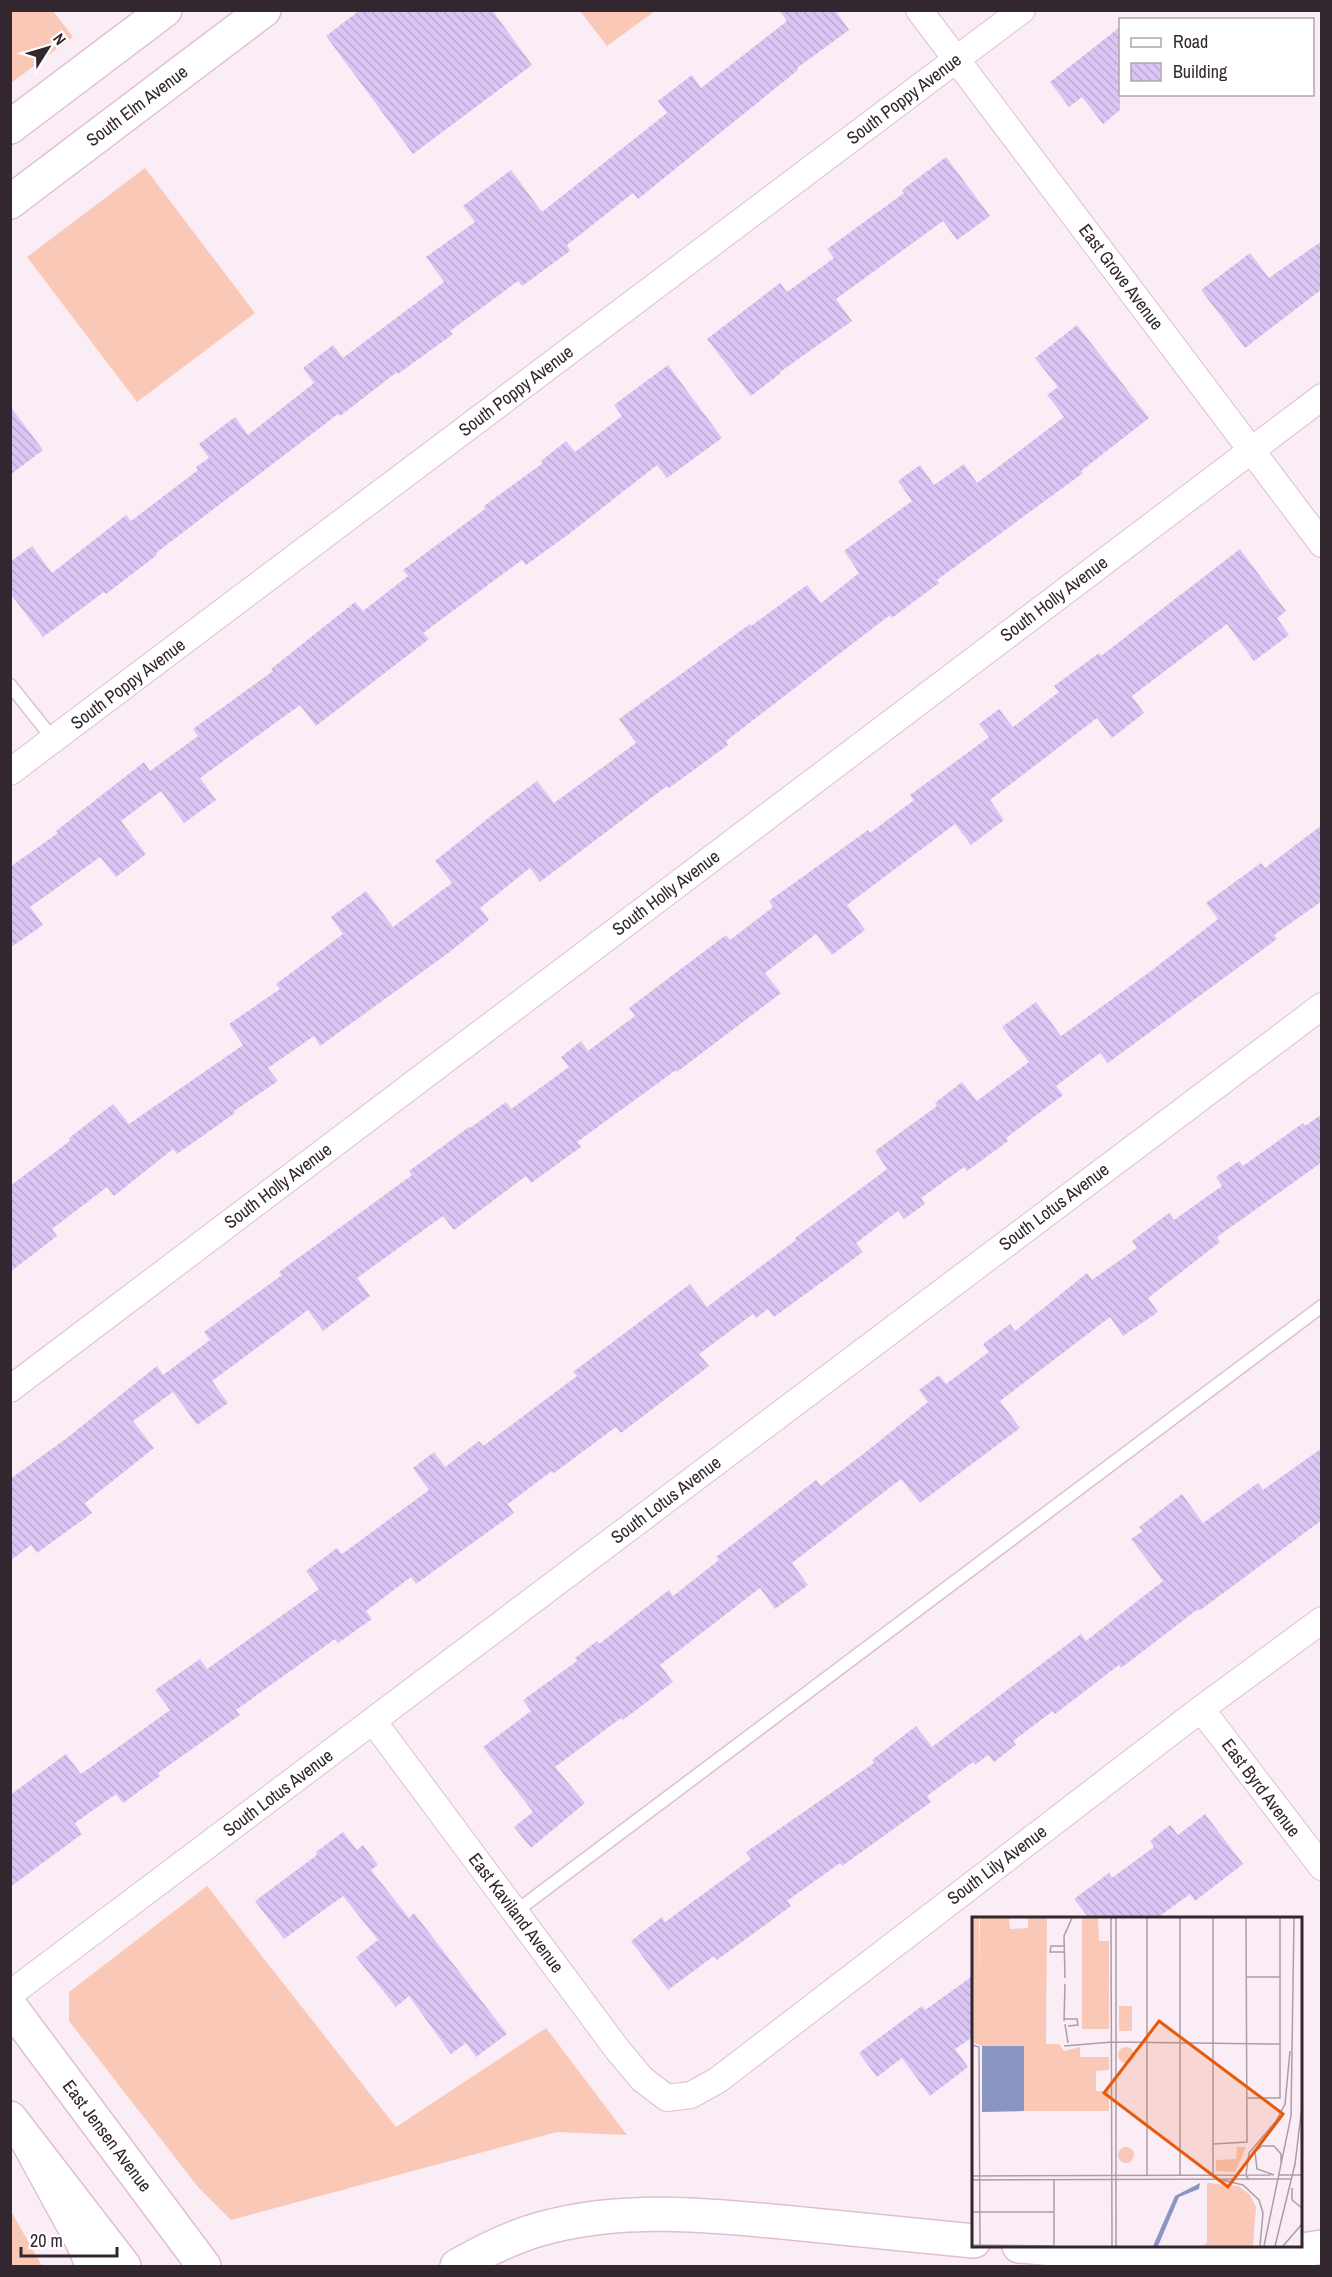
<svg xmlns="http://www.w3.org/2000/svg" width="1332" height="2277" font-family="'Archivo Narrow',sans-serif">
<defs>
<pattern id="building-back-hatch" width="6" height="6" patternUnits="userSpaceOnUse" patternTransform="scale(1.5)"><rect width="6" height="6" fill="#dac6f4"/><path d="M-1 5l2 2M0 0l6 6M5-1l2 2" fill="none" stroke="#bcaad2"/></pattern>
</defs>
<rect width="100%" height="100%" fill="#fbedf6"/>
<!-- grass -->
<path fill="#f9c8b7" d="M 11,10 L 53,11 L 73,37 L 11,83 Z
M 580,11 L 655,11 L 607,46 Z
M 145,168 L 255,313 L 137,402 L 27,257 Z
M 207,1886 L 396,2127 L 546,2028 L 627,2135 L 557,2132 L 231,2220 L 198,2187 L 69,2021 L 69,1992 Z
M 10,2211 L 11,2211 L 42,2266 L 11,2266 Z"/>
<!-- building -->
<path fill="url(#building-back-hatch)" d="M 360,10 L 492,10 L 532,65 L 413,154 L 326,36 Z
M 779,10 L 835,10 L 849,30 L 797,68 L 798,70 L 638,199 L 633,193 L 567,245 L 570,251 L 522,286 L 518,281 L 450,331 L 453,334 L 398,374 L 397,372 L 340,416 L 338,414 L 156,553 L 157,555 L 106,594 L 104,592 L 43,637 L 10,593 L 10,562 L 32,546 L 52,573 L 126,515 L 131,521 L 198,470 L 196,467 L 209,458 L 199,444 L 235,417 L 248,435 L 314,383 L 303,368 L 333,345 L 343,358 L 444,282 L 426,257 L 475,222 L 463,206 L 511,170 L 542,212 L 667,113 L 658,101 L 692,75 L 701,88 L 787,21 Z
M 1120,27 L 1120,110 L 1103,124 L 1082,97 L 1069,107 L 1050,82 Z
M 946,157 L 990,216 L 957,240 L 943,221 L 836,299 L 852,321 L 780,372 L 781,373 L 751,396 L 707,339 L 780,283 L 787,292 L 834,258 L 827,249 L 904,193 L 902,190 Z
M 1322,241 L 1322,289 L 1245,348 L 1201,290 L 1250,253 L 1269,278 Z
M 1077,325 L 1149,418 L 1081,471 L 1083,473 L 937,580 L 939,583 L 892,618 L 890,615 L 726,741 L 728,745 L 669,788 L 667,786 L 540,882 L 530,868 L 480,908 L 489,920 L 447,954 L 320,1046 L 314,1036 L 268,1068 L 278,1081 L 234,1111 L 235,1113 L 177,1154 L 173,1149 L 114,1196 L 107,1187 L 52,1229 L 57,1236 L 10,1272 L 10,1186 L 70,1141 L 69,1138 L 113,1104 L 129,1124 L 243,1045 L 229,1024 L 280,989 L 276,984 L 343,934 L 331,917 L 366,891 L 393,927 L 452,883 L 435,861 L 491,816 L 537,781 L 554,803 L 636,743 L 619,719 L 750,624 L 751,626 L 807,585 L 821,603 L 859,573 L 844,551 L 912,501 L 898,481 L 920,465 L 934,485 L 964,464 L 977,483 L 1064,417 L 1047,395 L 1058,387 L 1035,358 Z
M 668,365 L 722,438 L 667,478 L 657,465 L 569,534 L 526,565 L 522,560 L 423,633 L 429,639 L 316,726 L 300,705 L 200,778 L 216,800 L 184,823 L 161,791 L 121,821 L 146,854 L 116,877 L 100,857 L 30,907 L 43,925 L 10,948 L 10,867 L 58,833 L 56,831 L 144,762 L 150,771 L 198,736 L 193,729 L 273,671 L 271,669 L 355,602 L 363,611 L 408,576 L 403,570 L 485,509 L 484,506 L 543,463 L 541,461 L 566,441 L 575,452 L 622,416 L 614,405 Z
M 10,406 L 43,450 L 10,475 Z
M 1240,549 L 1286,611 L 1277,618 L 1289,635 L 1254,661 L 1227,624 L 1132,696 L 1144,713 L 1112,738 L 1097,718 L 990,800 L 1004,820 L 971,845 L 955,824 L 847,905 L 865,930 L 832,955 L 816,934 L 765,973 L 781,993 L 677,1072 L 676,1070 L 577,1142 L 581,1147 L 531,1183 L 526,1176 L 454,1230 L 443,1216 L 357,1278 L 370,1296 L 323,1331 L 308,1310 L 212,1381 L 228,1403 L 197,1425 L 173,1392 L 133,1421 L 154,1448 L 85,1503 L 92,1513 L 37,1553 L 31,1545 L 10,1561 L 10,1479 L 67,1438 L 157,1366 L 163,1375 L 210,1340 L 204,1332 L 282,1275 L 279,1272 L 412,1175 L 409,1171 L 469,1127 L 470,1128 L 506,1102 L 511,1109 L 569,1067 L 561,1057 L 581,1041 L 588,1051 L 635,1016 L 629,1008 L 726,935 L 730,940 L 773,907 L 769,901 L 868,830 L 870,833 L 914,800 L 910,795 L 989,737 L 979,724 L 999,709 L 1013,727 L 1059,692 L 1054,686 L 1099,653 L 1101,656 Z
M 1322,825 L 1322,901 L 1274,935 L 1277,939 L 1108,1063 L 1100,1053 L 1056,1086 L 1063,1095 L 1006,1138 L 1008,1141 L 967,1171 L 964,1167 L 921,1198 L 925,1204 L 904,1219 L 898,1211 L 856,1243 L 863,1252 L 774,1317 L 768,1309 L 756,1318 L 753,1314 L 699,1354 L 709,1366 L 621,1433 L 616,1427 L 554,1473 L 552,1471 L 508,1504 L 514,1513 L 416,1584 L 411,1577 L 366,1611 L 372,1619 L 338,1643 L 335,1639 L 236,1710 L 240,1715 L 158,1773 L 160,1776 L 123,1803 L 116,1794 L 75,1823 L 82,1834 L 10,1887 L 10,1795 L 66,1754 L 81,1774 L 170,1710 L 155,1690 L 200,1659 L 207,1669 L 319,1589 L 306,1571 L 337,1548 L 342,1554 L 429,1490 L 413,1468 L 434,1452 L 445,1467 L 479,1441 L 483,1446 L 577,1376 L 573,1372 L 690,1284 L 707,1307 L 796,1240 L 795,1238 L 887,1169 L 875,1151 L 937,1106 L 935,1103 L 962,1082 L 977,1101 L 1029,1062 L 1002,1027 L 1036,1002 L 1061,1036 L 1151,971 L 1218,919 L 1206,903 L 1261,863 L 1265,868 Z
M 1322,1114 L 1322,1162 L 1217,1237 L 1220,1242 L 1148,1298 L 1158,1312 L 1123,1336 L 1110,1317 L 1000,1401 L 1020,1428 L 920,1503 L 901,1479 L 792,1563 L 808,1585 L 775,1609 L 760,1588 L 660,1665 L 673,1682 L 623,1720 L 621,1718 L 555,1767 L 585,1803 L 531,1848 L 514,1827 L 533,1812 L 483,1747 L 531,1711 L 523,1700 L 577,1661 L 575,1658 L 597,1641 L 599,1644 L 669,1590 L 673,1596 L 719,1560 L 716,1557 L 816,1480 L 821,1486 L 862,1455 L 928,1402 L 919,1390 L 939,1375 L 946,1384 L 989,1352 L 983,1344 L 1010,1324 L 1015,1331 L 1087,1273 L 1092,1280 L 1137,1248 L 1132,1241 L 1169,1213 L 1174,1220 L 1222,1186 L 1216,1177 L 1239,1161 L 1243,1166 L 1303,1123 L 1305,1126 Z
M 1322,1448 L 1322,1520 L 1199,1611 L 1198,1609 L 1121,1668 L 1119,1665 L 1055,1714 L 1053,1711 L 1013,1741 L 1016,1745 L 994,1762 L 988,1755 L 975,1765 L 973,1762 L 927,1796 L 931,1802 L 842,1866 L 840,1863 L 787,1901 L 791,1906 L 717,1960 L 714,1956 L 668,1990 L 631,1941 L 662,1917 L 665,1922 L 751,1859 L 746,1852 L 874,1763 L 872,1760 L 916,1726 L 932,1747 L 1081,1634 L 1086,1641 L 1163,1581 L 1131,1539 L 1143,1531 L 1139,1527 L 1182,1494 L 1203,1523 L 1258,1483 L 1263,1490 Z
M 1205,1814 L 1243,1864 L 1195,1901 L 1190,1894 L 1157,1918 L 1089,1918 L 1074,1899 L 1109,1873 L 1112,1878 L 1154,1847 L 1150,1841 L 1170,1825 L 1178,1835 Z
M 343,1832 L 357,1850 L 363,1845 L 378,1865 L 371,1870 L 409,1918 L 414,1913 L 507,2034 L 476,2057 L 466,2043 L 451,2054 L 409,1996 L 396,2007 L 356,1957 L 378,1940 L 343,1896 L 284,1939 L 255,1901 L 317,1855 L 316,1852 Z
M 974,1975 L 974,2036 L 955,2049 L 968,2067 L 930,2096 L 902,2058 L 877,2077 L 859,2053 L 922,2006 L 925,2010 Z"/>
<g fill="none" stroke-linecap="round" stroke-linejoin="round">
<defs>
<path id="lane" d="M 10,685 L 54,740
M 515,1912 L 1322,1306"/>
<path id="street" d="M 919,10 L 1322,544
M 10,772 L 1022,10
M 10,1389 L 1322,397
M 1201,1709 L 1322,1867
M 373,1721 L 617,2049 L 642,2079 L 667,2098 L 691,2095 L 718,2080 L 1201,1709 L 1322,1620
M 10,1994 L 1322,1006"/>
<path id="secondary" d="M 10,127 L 165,10
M 10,202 L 264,10
M 10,2006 L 204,2266
M 10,2118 L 124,2266"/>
<path id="highway" d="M 28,2142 L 82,2241 L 93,2266
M 1019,2246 C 1118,2255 1223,2265 1322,2247
M 457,2266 C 484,2251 513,2236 544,2228 C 624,2206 710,2215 792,2223 C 853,2229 913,2235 974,2241"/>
</defs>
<!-- lane casing -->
<use href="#lane" stroke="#dfbed6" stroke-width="15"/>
<!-- street casing -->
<use href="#street" stroke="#dfbed6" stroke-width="28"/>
<!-- secondary casing -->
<use href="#secondary" stroke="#dfbed6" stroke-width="36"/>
<!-- highway casing -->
<use href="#highway" stroke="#dfbed6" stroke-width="36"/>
<!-- lane -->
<use href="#lane" stroke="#fff" stroke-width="12"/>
<!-- street -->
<use href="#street" stroke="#fff" stroke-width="26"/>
<!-- secondary -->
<use href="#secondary" stroke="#fff" stroke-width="33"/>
<!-- highway -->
<use href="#highway" stroke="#fff" stroke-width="33"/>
</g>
<g text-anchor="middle" stroke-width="5" stroke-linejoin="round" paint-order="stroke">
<!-- street labels -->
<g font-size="18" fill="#32262f" stroke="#fff">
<text transform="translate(904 99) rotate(-37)" y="6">South Poppy Avenue</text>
<text transform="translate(137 106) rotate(-37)" y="6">South Elm Avenue</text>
<text transform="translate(1121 277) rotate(53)" y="6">East Grove Avenue</text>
<text transform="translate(516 391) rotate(-37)" y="6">South Poppy Avenue</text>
<text transform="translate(1054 599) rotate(-37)" y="6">South Holly Avenue</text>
<text transform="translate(128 684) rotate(-37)" y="6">South Poppy Avenue</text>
<text transform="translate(666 893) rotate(-37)" y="6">South Holly Avenue</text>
<text transform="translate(278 1186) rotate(-37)" y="6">South Holly Avenue</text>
<text transform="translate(1054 1207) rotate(-37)" y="6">South Lotus Avenue</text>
<text transform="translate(666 1500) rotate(-37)" y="6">South Lotus Avenue</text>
<text transform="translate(1261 1788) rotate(53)" y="6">East Byrd Avenue</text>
<text transform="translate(278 1793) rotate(-37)" y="6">South Lotus Avenue</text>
<text transform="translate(997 1865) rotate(-37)" y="6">South Lily Avenue</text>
<text transform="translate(516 1913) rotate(53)" y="6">East Kaviland Avenue</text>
<text transform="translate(107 2136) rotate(53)" y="6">East Jensen Avenue</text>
</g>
</g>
<!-- overview -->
<g transform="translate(972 1917)">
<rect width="330" height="330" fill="#fbedf6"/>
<path d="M 0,1 L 7,1 L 7,55 L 8,1 L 37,1 L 38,12 L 56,11 L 56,1 L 75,1 L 74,127 L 87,127 L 92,134 L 108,130 L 108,140 L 137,140 L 137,153 L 124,154 L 124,174 L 137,174 L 137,194 L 52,194 L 52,129 L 10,129 L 0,125 ZM 110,1 L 126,1 L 127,24 L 137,24 L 137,112 L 110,112 ZM 147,89 L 160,89 L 160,114 L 147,114 ZM146 138a8 8 0 1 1 16 0a8 8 0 1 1-16 0ZM 265,230 L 274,230 L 263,255 L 244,254 L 244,243 L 264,242 ZM146 238a8 8 0 1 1 16 0a8 8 0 1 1-16 0ZM 235,266 L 267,269 L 278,278 L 284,290 L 281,329 L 229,329 L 235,326 Z" fill="#f9c8b7"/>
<path d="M 10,129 L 52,129 L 52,194 L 10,195 ZM 228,266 L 227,272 L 207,280 L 186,329 L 181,329 L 203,279 Z" fill="#8a95c1"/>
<path fill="none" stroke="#ab9da6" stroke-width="1.5" d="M 139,1 L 140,329M 144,1 L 144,329M 175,1 L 175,259M 208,1 L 208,259M 241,1 L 241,258M 92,29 L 79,29 L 78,35 L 92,35M 275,60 L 308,60M 93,61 L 92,19 L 100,1M 92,102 L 105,102 L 106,108 L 96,109M 92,104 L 93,67M 93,107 L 96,126M 0,128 L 7,130 L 8,329M 92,129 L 140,125 L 308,127M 275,181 L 308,181 L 308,1M 241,227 L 275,225 L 274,1M 302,258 L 285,252 L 283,235 L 290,229 L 302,229 L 309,237 L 309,247M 307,258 L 330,258M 0,259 L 299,258M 0,263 L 320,262M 82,263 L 82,328M 250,263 L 271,268 L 287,283 L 291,296 L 288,329M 277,263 L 274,258 L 277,236 L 304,204 L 313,187 L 318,134M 320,271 L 320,283 L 330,291M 0,295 L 81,295M 0,328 L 82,329M 292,329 L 319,199 L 322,1M 303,329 L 323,247 L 330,189M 311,329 L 330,307"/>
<path fill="#e8590c" fill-opacity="0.15" stroke="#e8590c" stroke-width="3" d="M 187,104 L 311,197 L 256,270 L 132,176 Z"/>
<rect width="330" height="330" fill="none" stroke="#32262f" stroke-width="3"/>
</g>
<!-- border -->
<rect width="1332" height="2277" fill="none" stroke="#32262f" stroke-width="24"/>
<!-- legend -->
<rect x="1119" y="18" width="195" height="78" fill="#ffffff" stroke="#ada8ac" stroke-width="1.5"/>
<rect x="1131" y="38" width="30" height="9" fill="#ffffff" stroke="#ada8ac" stroke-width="1.5"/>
<text x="1173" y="48" font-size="18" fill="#32262f">Road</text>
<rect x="1131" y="63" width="30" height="18" fill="url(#building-back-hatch)" stroke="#ada8ac" stroke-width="1.5"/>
<text x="1173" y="78" font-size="18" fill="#32262f">Building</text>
<!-- north arrow -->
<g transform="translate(48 48) rotate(53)" stroke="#ffffff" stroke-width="4.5" paint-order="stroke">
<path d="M0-4.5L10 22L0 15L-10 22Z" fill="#32262f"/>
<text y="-9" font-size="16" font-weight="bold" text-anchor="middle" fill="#32262f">N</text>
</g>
<!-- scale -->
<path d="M21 2247v9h96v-9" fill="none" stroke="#32262f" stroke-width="3"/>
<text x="30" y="2247" font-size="18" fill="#32262f" stroke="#ffffff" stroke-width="4.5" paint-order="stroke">20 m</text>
</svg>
